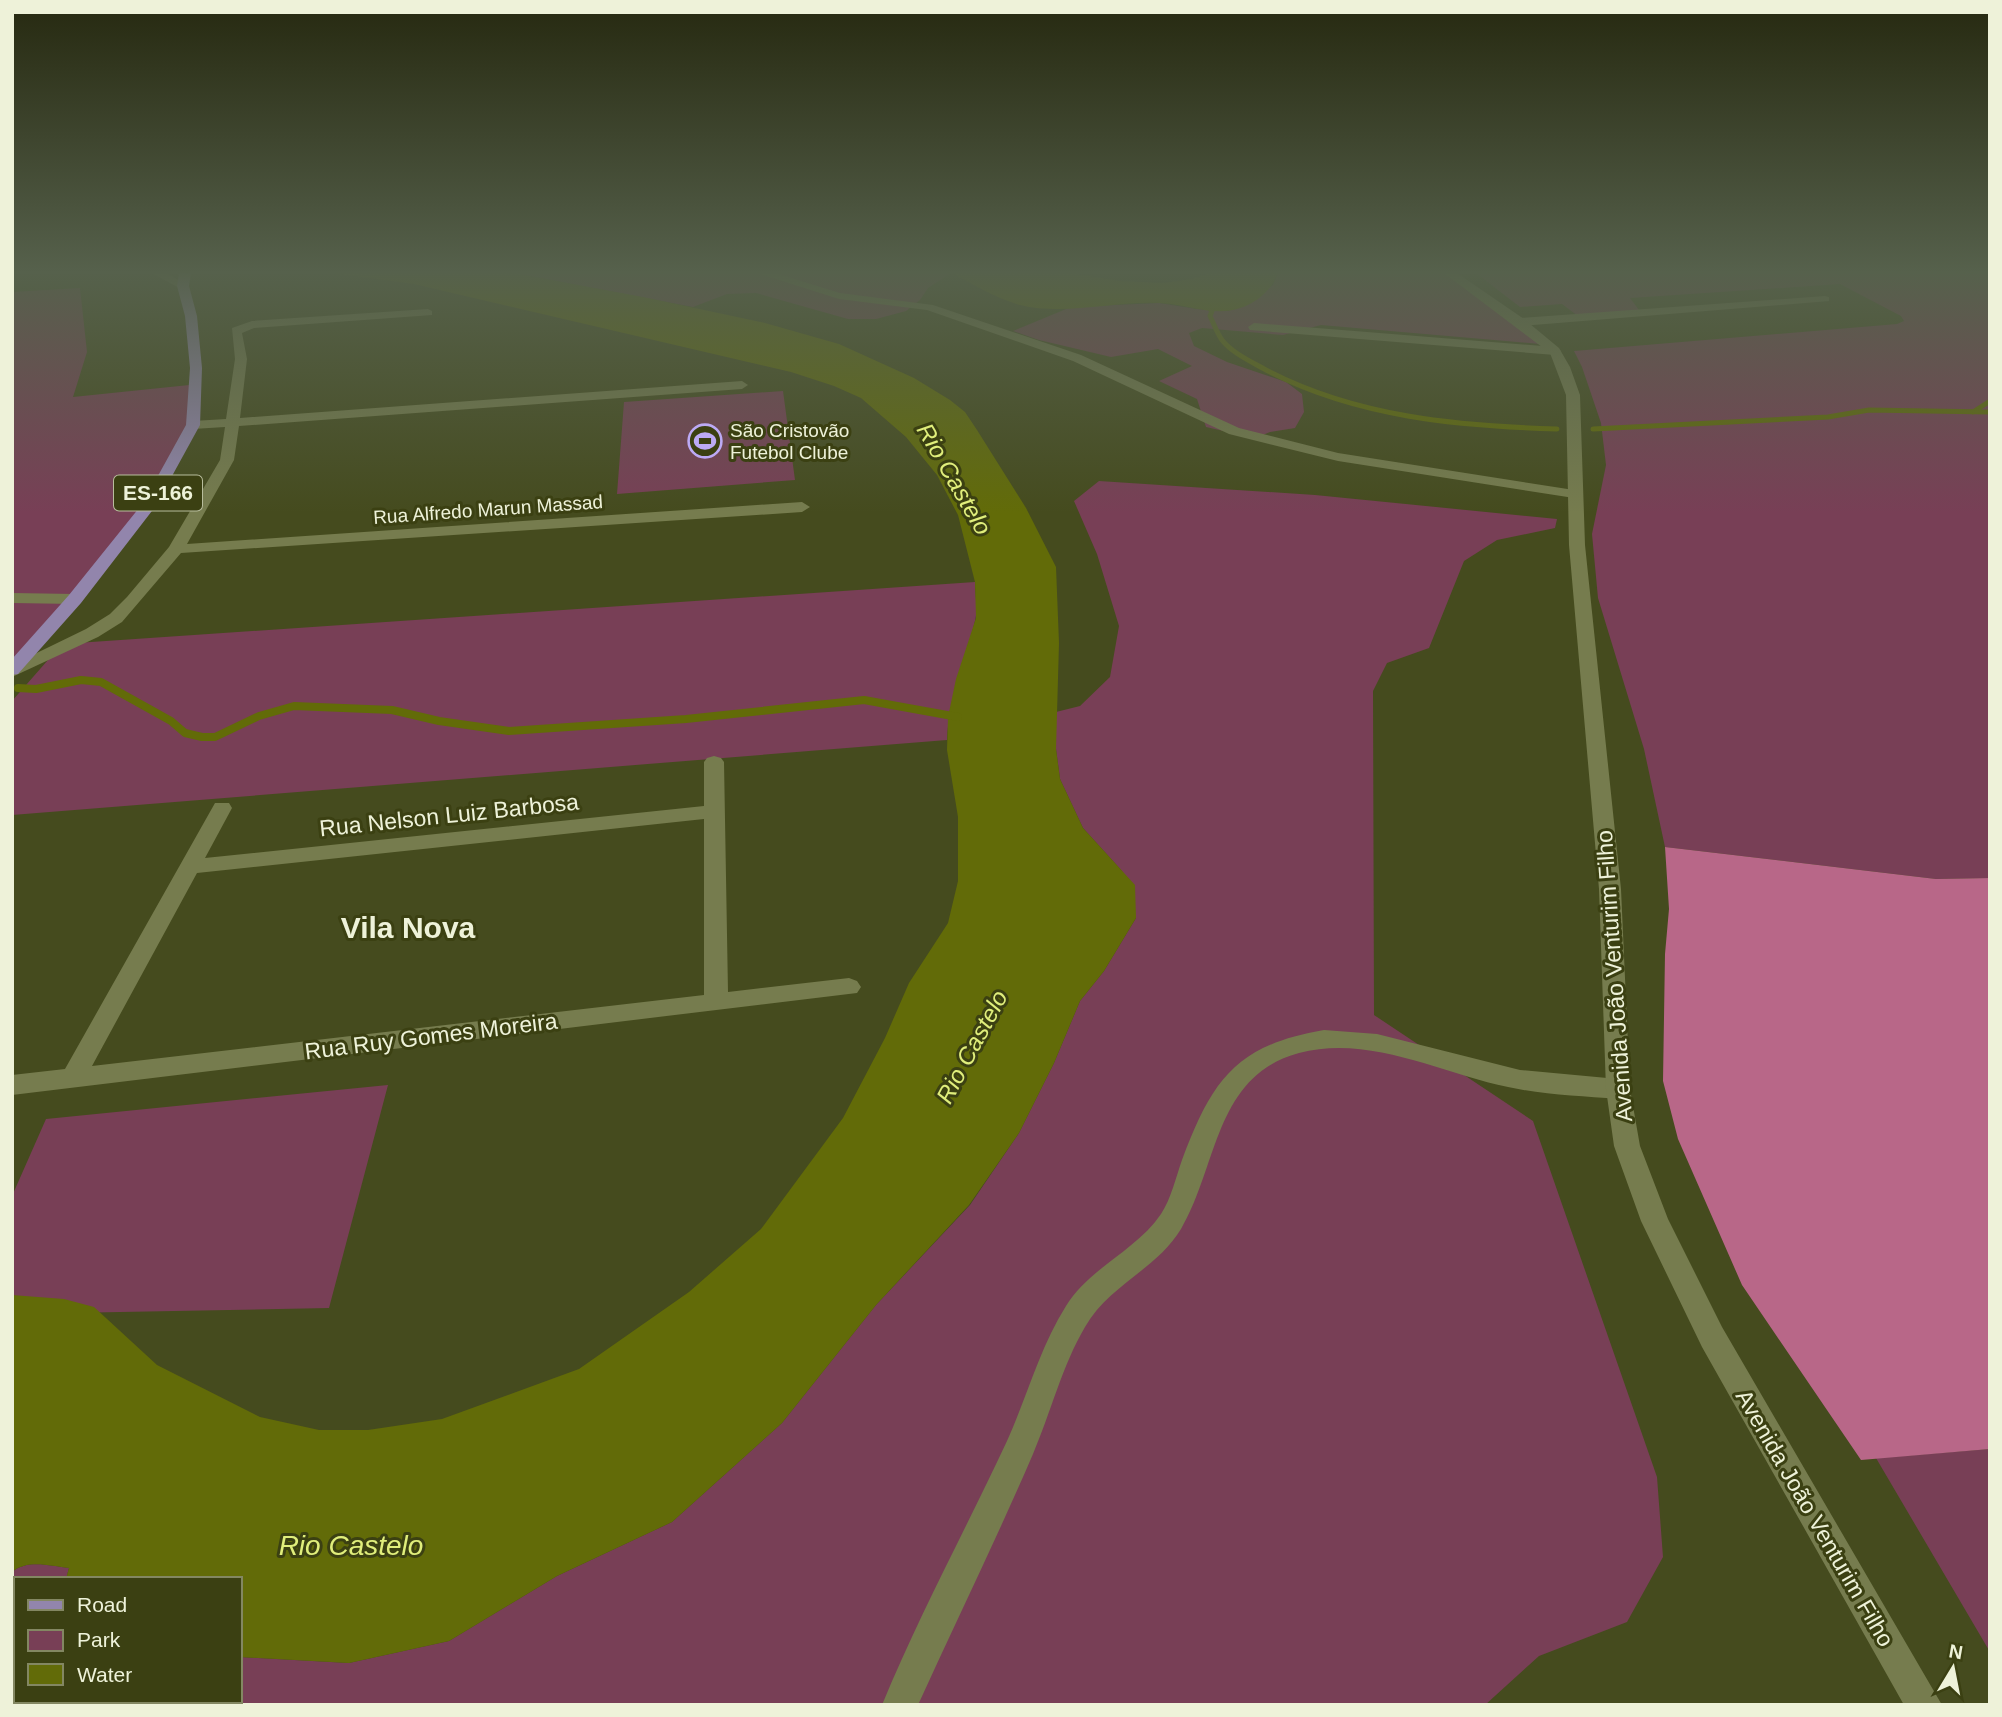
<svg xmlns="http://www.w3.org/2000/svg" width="2002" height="1717" font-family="Arial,sans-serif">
<rect width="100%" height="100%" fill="#454b1e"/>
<!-- green -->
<path fill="#783f56" d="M 514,273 L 951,273 L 928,288 L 920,300 L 906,311 L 876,319 L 848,319 L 756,293 L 727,294 L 693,307 Z
M 1278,273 L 1450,273 L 1540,344 L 1321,325 L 1283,335 L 1202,328 L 1189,333 L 1194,346 L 1227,362 L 1286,382 L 1302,394 L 1304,412 L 1295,428 L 1270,432 L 1255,438 L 1206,427 L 1197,399 L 1159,381 L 1192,366 L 1158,349 L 1111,357 L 1039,340 L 1013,331 L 1071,307 L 1159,303 L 1197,309 L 1228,311 L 1273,285 Z
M 1476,273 L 1990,273 L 1990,878 L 1936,879 L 1665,847 L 1644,749 L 1598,598 L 1592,534 L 1606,465 L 1601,423 L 1582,367 L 1574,351 L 1897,324 L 1904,321 L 1901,316 L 1840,284 L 1630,298 L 1642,314 L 1582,319 L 1562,304 L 1520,307 Z
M 80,288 L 87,352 L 73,397 L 199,384 C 181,491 83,581 12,660 L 12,292 Z
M 783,391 L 795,480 L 617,494 L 624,402 Z
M 1099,481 L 1315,495 L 1557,519 L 1555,528 L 1497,540 L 1464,561 L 1429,648 L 1387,663 L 1373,691 L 1374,1015 L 1533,1121 L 1657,1477 L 1663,1557 L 1627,1622 L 1539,1656 L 1485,1705 L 12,1705 L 12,1572 C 27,1559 51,1566 69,1568 L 66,1579 L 16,1579 L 16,1701 L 240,1701 L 240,1657 L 349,1663 L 449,1641 L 557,1576 L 672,1522 L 782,1423 L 876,1305 L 970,1205 L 1019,1133 L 1054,1063 L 1080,1001 L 1104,971 L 1136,918 L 1122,871 L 1083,828 L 1060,779 L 1056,749 L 1056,712 L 1080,706 L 1110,677 L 1119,626 L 1097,554 L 1074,501 Z
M 975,582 C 975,595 978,609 975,621 C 965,662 949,697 947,740 L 12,815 L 12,701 L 62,644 Z
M 388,1085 L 329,1308 L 12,1314 L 12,1196 L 46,1119 Z
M 1990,1449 L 1990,1652 L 1876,1458 Z"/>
<!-- forest -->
<path fill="#b86788" d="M 1665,847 L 1936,879 L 1990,878 L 1990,1449 L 1861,1460 L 1742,1285 L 1678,1139 L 1663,1081 L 1665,954 L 1669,909 Z"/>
<!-- water -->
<path fill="#626b08" d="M 332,273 L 514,273 L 648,298 L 765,323 L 839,344 L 914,378 L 950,400 L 965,412 L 977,430 L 1026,508 L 1056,567 L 1059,643 L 1056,749 L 1060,779 L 1083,828 L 1135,885 L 1136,918 L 1104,971 L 1080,1001 L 1054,1063 L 1019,1133 L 969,1205 L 876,1305 L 782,1423 L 672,1522 L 557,1576 L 449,1641 L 349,1663 L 240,1657 L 240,1579 L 66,1579 L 69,1568 C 51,1566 27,1559 12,1572 L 12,1295 L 64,1299 L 94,1307 L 157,1365 L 260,1417 L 319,1430 L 368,1430 L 442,1419 L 579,1369 L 689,1292 L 761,1229 L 843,1118 L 885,1038 L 909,983 L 948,923 L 958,881 L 958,817 L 947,750 L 948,717 L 956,679 L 976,618 L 975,582 L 958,515 L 937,475 L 906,437 L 861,398 L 834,386 L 791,372 L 414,284 Z
M 952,273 L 1070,273 L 1120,281 L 1163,283 L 1192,279 L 1209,273 L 1278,273 C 1272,289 1257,303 1240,308 C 1218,316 1193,307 1171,304 C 1122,298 1069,317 1020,305 C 996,298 974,285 952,273 Z"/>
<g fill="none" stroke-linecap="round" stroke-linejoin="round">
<!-- stream-far1 -->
<path stroke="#626b08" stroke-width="5" d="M 1204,302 L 1212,311 L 1210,316 C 1214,324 1217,333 1222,340 C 1232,353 1252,362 1266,370 C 1356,417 1457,426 1557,429
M 1973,412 L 1990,401
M 1593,429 L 1828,417 L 1869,410 L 1990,412"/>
<!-- stream -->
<path stroke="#626b08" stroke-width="8" d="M 18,688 L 36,689 L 81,680 L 101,682 L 171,721 L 185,733 L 202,737 L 215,737 L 259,716 L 294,706 L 392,710 L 439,721 L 509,731 L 686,719 L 864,700 L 958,717"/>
<!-- minor -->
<path fill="#767c4e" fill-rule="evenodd" d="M 152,273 L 166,273 L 189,286 L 179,288 Z
M 757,273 L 775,273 L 840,293 L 933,305 L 1081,355 L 1239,428 L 1338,453 L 1574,490 L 1581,494 L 1574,498 L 1338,461 L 1229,434 L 1073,361 L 927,310 L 839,299 Z
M 1825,296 L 1829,297 L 1829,301 L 1520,326 L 1514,322 L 1520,318 Z
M 428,309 L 432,311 L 432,315 L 254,328 L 242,333 L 247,359 L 240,418 L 742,381 L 748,385 L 742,389 L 239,426 L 234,460 L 187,544 L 802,502 L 810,507 L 802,512 L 181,553 L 122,622 L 98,637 L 12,677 L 12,665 L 86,629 L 110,614 L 127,597 L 169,547 L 220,460 L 225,427 L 193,429 L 186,425 L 193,421 L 226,419 L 235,359 L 232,328 L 252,321 Z
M 1254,323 L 1555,347 L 1561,351 L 1555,355 L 1250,330 L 1248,327 Z
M 12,593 L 75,594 L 83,599 L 75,604 L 12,603 Z
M 714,756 L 721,758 L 724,762 L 728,992 L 849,978 L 857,981 L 861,987 L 857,993 L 12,1095 L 12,1075 L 65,1069 L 215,803 L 229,803 L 232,808 L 205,858 L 704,806 L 704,762 L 707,758 ZM 704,819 L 704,995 L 92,1066 L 197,873 Z
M 1324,1030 L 1377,1034 L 1520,1070 L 1618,1079 L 1627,1082 L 1630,1089 L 1627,1096 L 1618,1099 C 1581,1096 1544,1095 1508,1087 C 1441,1073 1369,1034 1299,1053 C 1214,1076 1218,1167 1181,1229 C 1157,1269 1109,1285 1085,1327 C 1062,1366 1051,1412 1033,1454 C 997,1538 956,1621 918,1705 L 882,1705 C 919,1615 966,1529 1007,1441 C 1027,1397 1040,1347 1066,1306 C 1090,1267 1136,1251 1161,1214 C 1171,1199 1176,1177 1182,1160 C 1212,1080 1236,1045 1324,1030 Z"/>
<!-- tertiary -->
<path fill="#767c4e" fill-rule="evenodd" d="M 1444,273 L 1457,273 L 1524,319 L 1559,348 L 1570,367 L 1580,395 L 1585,545 L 1621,889 L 1630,1089 L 1640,1146 L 1668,1219 L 1722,1327 L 1942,1705 L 1904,1705 L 1702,1347 L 1641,1221 L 1614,1146 L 1606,1089 L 1599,889 L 1569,545 L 1566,395 L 1550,353 Z"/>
<!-- primary -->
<path fill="#9285ac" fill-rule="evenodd" d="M 179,273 L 191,273 L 189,286 L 197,316 L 202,368 L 200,425 L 155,507 L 81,603 L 18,674 L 12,675 L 12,659 L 69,595 L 143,503 L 186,425 L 190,368 L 185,316 L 177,286 Z"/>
</g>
<!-- sky -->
<linearGradient id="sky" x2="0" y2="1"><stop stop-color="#262910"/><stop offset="0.53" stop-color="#56614c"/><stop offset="1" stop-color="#56614c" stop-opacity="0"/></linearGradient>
<rect width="2002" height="513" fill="url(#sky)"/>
<!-- icons -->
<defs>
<symbol id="stadium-ring" viewBox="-11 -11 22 22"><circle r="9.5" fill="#3b4012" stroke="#bcaaf5" stroke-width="1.5"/><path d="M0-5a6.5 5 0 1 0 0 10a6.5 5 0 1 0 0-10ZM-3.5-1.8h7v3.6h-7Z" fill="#bcaaf5"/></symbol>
</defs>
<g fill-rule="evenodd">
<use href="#stadium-ring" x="686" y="422" width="38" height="38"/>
</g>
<g text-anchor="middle" stroke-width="6" stroke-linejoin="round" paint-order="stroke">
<!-- far-poi labels -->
<g font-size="19" fill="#eef2d9" stroke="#3b4012" text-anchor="start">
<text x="730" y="437">São Cristovão<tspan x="730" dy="22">Futebol Clube</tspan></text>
</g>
<!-- far-street labels -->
<g font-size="19" fill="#eef2d9" stroke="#3b4012">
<text transform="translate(488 509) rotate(-4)" y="7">Rua Alfredo Marun Massad</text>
</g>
<!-- shield labels -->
<rect fill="#3b4012" stroke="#b8bd9d" stroke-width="2" x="114" y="475.5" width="88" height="35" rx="5"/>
<g font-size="21" font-weight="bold" fill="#eef2d9">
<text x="158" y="500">ES-166</text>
</g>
<!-- street labels -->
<g font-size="23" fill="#eef2d9" stroke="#3b4012">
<text transform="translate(449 815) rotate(-6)" y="8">Rua Nelson Luiz Barbosa</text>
<text transform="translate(1614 976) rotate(-94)" y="8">Avenida João Venturim Filho</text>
<text transform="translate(431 1036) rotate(-7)" y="8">Rua Ruy Gomes Moreira</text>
<text transform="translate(1815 1518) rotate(60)" y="8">Avenida João Venturim Filho</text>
</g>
<!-- water labels -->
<g font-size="24" font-style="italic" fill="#e0ee7b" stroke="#3b4012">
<text transform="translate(954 479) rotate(60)" y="8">Rio Castelo</text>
<text transform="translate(972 1047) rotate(-62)" y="8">Rio Castelo</text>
</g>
<!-- near-water labels -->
<g font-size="28" font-style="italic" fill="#e0ee7b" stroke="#3b4012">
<text x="351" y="1555">Rio Castelo</text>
</g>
<!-- district labels -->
<g font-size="30" font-weight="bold" fill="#eef2d9" stroke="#3b4012">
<text x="408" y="938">Vila Nova</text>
</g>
</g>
<!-- border -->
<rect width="2002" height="1717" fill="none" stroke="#eef2d9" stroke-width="28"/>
<!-- legend -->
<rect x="14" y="1577" width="228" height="126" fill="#3b4012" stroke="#838762" stroke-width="2"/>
<rect x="28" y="1600" width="35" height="10" fill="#9285ac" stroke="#838762" stroke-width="2"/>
<text x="77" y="1612" font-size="21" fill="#eef2d9">Road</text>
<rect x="28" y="1630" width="35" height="21" fill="#783f56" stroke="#838762" stroke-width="2"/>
<text x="77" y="1647" font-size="21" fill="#eef2d9">Park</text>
<rect x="28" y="1664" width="35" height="21" fill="#626b08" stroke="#838762" stroke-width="2"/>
<text x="77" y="1682" font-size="21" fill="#eef2d9">Water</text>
<!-- north arrow -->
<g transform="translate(1953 1668) rotate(10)" stroke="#3b4012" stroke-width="5" paint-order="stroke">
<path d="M0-5L12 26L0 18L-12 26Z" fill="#eef2d9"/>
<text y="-10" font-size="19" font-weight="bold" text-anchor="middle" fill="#eef2d9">N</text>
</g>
</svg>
